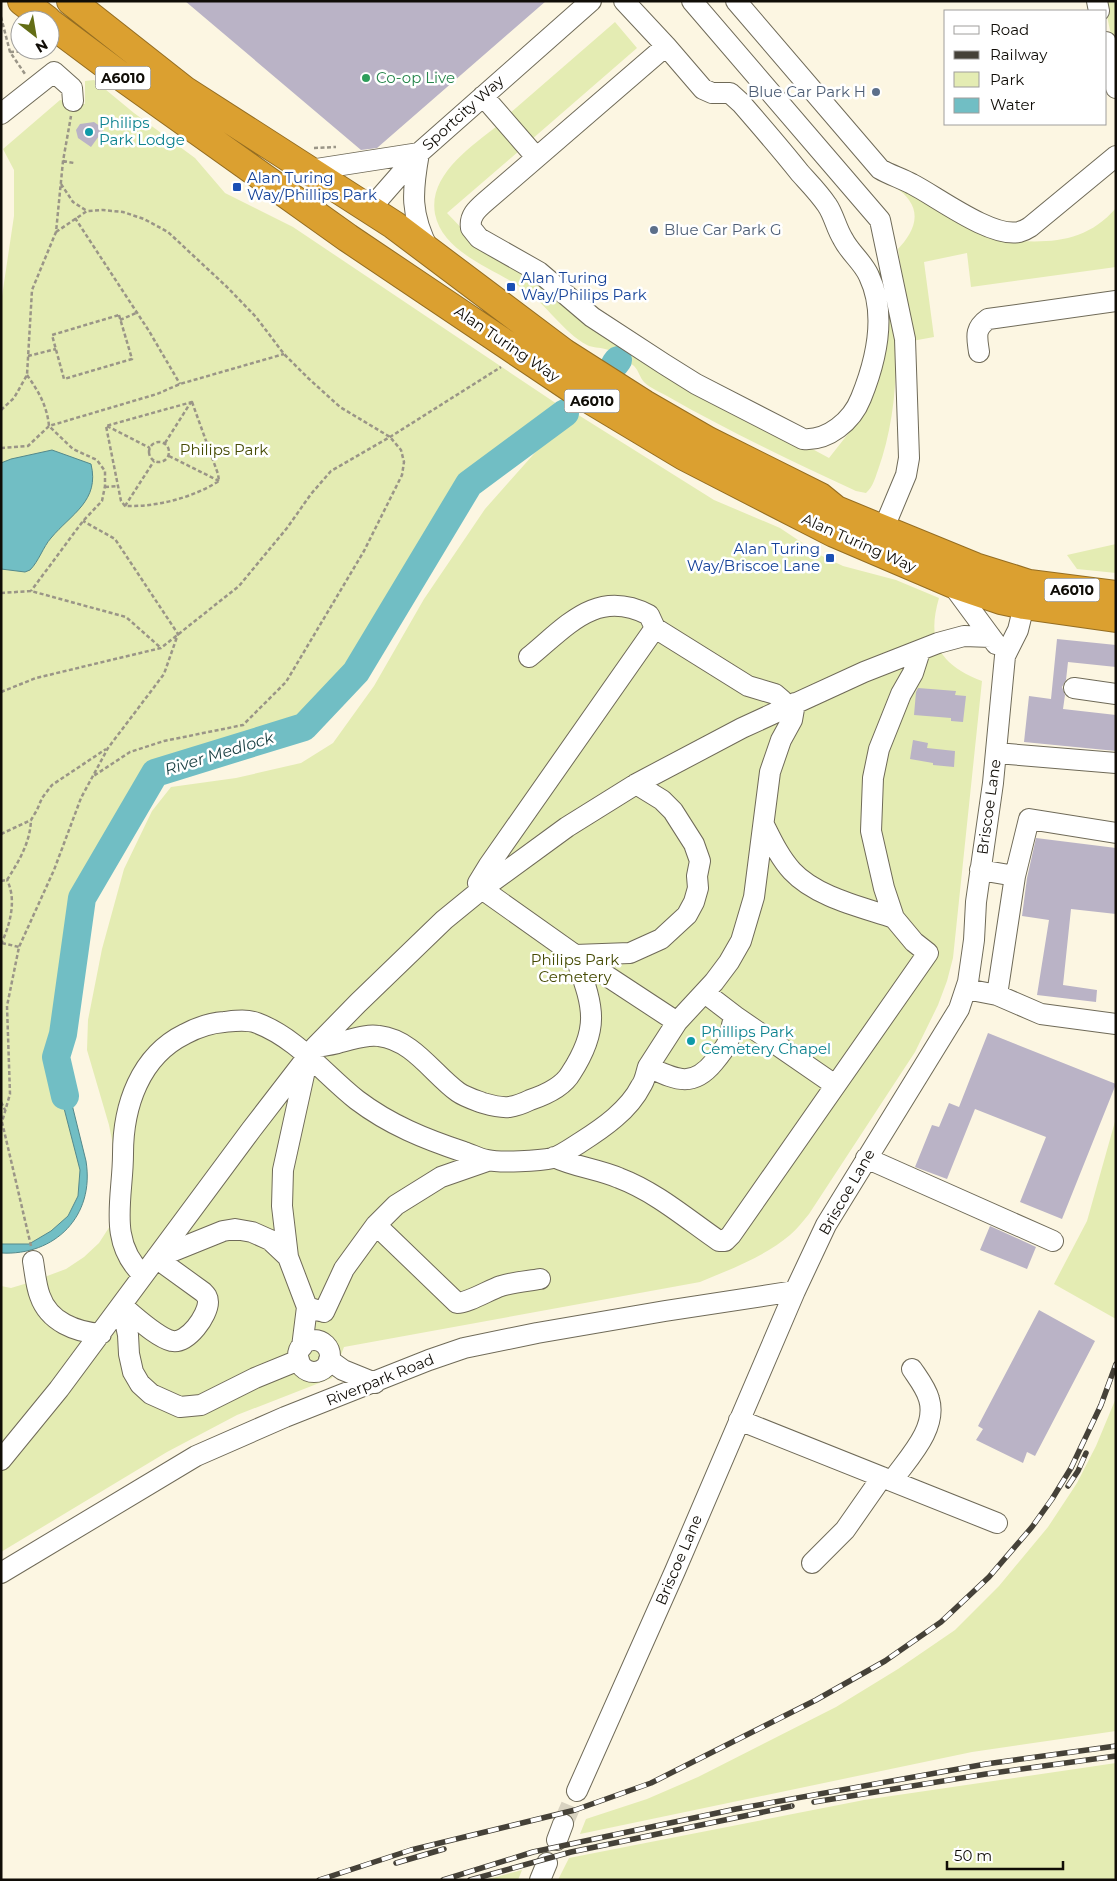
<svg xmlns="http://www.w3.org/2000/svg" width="1117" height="1881" font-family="Montserrat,sans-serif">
<rect width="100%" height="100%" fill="#fcf6e2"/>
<!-- green -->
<path fill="#e4ecb3" d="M 1104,1 L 1116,1 L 1116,60 Z
M 615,22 L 637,48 L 531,140 L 509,114 Z
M 94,80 L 134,113 L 195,158 L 225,193 L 293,227 L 563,408 L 466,482 L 353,671 L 303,725 L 154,771 L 79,898 L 61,1034 L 51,1058 L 80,1170 L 78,1196 L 68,1216 L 51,1231 L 29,1244 L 1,1244 L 1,303 L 14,216 L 14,170 L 3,149 L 60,100 L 85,104 L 85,81 Z
M 497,126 L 519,151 L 447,213 L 471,238 L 792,438 L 829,458 L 855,425 L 874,386 L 873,272 L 880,270 C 884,279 889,289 891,299 C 900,354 897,417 878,470 C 875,478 873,487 866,493 L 856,491 C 792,461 728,431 667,396 C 660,392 650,388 644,382 C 640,378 639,371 634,366 C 627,360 614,351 605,349 C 600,347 592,348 587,345 C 563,332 547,305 525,290 C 496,269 443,254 435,214 C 428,175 471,147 497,126 Z
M 881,178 L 1019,241 C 1058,243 1089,239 1116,208 L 1116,267 L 971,287 L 967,253 L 924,262 L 934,337 L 912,341 L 898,249 C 910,236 922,218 909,200 C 903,191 890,184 881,178 Z
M 572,411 L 714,500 L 780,528 L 822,556 L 843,566 L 896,580 L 939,598 C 926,642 940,665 982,681 L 953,958 L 947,981 L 938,1005 L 915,1052 L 809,1214 C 803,1221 797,1229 790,1235 C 764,1257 731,1269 700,1282 L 344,1347 L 332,1378 L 237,1415 L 167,1452 L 1,1552 L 1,1286 L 11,1288 L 31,1282 L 66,1269 L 84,1257 L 99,1243 L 110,1226 L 115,1208 L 117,1165 L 109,1125 L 87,1050 L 88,1020 L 102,949 L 124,869 L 152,811 L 171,787 L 236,778 L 301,763 L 333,743 L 374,686 L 424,599 L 485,509 Z
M 1116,544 L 1116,573 L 1077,569 L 1067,555 Z
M 1116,1118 L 1116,1319 L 1054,1284 L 1087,1221 Z
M 1116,1398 L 1116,1731 L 972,1752 L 580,1834 L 586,1819 L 647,1799 L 698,1777 L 836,1707 L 898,1669 L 955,1630 L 999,1586 L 1048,1527 L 1077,1483 L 1096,1446 Z
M 1116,1763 L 1116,1880 L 558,1880 L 569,1858 L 864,1800 Z
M 522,1870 L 518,1880 L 485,1880 Z"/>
<!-- water -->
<path fill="#71bec4" stroke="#54898b" d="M 52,450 L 91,464 C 100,501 71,514 51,538 C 43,547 39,561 30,570 L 25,572 L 1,569 L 1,463 L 11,459 Z
M 51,1058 L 61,1060 L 86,1161 C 95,1216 55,1256 1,1253 L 1,1244 L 29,1244 L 51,1231 L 68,1216 L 78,1196 L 80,1170 Z"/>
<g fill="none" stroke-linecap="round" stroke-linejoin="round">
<!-- river -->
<path stroke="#71bec4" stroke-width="28" d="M 615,364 L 618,360
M 65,1096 L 56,1057 L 63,1034 L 82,898 L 155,773 L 304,727 L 356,672 L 469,484 L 565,413"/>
</g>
<!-- building -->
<path fill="#bab3c6" d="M 185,1 L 546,1 L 377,148 L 361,150 Z
M 94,122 L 104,129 L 91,147 L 78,138 L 76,130 L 80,124 Z
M 1057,639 L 1116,645 L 1116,667 L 1068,662 L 1066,680 L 1062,687 L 1065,695 L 1063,709 L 1116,715 L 1116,751 L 1024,742 L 1029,696 L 1051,699 Z
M 918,688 L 956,691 L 955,695 L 966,696 L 963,722 L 951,721 L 951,718 L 914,715 L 916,692 Z
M 913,740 L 928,743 L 927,748 L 955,751 L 954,767 L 933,765 L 933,763 L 910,759 Z
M 1036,838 L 1116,848 L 1116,914 L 1071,909 L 1063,985 L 1097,990 L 1096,1002 L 1037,995 L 1049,920 L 1022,916 L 1027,878 Z
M 988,1033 L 1116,1084 L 1062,1219 L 1020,1202 L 1046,1137 L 975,1109 L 947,1179 L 915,1167 L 932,1125 L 939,1127 L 949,1103 L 959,1107 Z
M 990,1226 L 1036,1247 L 1027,1269 L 980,1250 Z
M 1039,1310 L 1095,1341 L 1035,1456 L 1027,1452 L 1023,1463 L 976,1440 L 983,1429 L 978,1426 Z"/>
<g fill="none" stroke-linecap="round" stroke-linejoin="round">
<!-- minor-tunnel -->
<path stroke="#d9d3c1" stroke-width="20" stroke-dasharray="20 10" stroke-linecap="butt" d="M 563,1824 L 577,1791"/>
<defs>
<path id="minor" d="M 624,1 L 666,46 L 703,89 L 712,93 L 730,93 L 741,103 C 761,126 781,149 800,173 C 809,183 819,193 827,205 C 834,215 836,228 843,239 C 850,253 863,262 869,276 C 887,314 876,361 861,398 C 852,421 828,441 803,439 L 696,384 L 664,364 L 592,317 L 539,272 L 479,238 L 471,228 C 469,216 477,209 485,202 L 666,46
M 692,1 L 880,220 L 905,339 L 909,458 L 906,475 L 883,530
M 736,1 L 880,169 C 890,175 901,178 912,184 C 936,196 991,238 1019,232 C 1023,231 1027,229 1030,227 L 1116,156
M 1097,1 L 1099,11
M 1106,42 L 1116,88
M 483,96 L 536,157
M 1,114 L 54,72 L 72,88 L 73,101
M 310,170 L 419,153 C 412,192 410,214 429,250
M 370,209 L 419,153 L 591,1
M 979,352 C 977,337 974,329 988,319 L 1116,301
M 951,583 L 996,644
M 655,628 L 489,865 L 478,883 L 482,889 L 575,955 L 677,1022
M 529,657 C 568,625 597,588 649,615 L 655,628 L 748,686 L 775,694 L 782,700 L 786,706
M 1074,688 L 1116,694
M 996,753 L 1116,763
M 764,825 C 772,841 780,858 792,871 C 816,897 862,907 894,918
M 980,870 L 1015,876
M 966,989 L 997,995 L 1015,876 L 1029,819 L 1116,833
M 705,993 L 735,1016 C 731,1024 731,1034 728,1042 C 724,1050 719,1056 714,1062 C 692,1089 675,1079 648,1067 L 677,1022 L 714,982 L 729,962 L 741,941 L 754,897 L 770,772 L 781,740 L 792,720 L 795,703
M 997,995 L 1041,1014 L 1116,1024
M 735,1016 L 835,1085
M 315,1047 C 324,1046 333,1045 341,1042 C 354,1039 366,1034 379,1036 C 413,1040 433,1074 458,1092 C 465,1097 475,1100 483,1103 C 490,1105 500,1108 509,1107 C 516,1106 524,1103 530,1100 C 545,1095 563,1087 571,1073 C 602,1025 592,1005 575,955 L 630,953 L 661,939 L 687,915 L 694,902 L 698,888 L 697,876 L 700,861 L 694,844 L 673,811 L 662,800 L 636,784
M 554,1157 C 575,1167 598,1169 619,1178 C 656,1192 687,1219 719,1241 L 725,1241 L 731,1235 L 928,953 L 914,942 L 894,918 L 884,888 L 871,831 L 873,778 L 879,749 L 901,694 L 913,673 L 920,651
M 866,1158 L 1053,1241
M 376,1225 L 457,1303 C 468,1303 489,1290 501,1286 C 514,1282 528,1281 540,1279
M 288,1257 L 282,1206 L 283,1170 L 307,1061
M 156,1258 L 223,1231 L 235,1229 L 252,1232 L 270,1240 L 288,1257 L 307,1307
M 33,1261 C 35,1273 36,1286 40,1296 C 49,1322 76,1332 101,1334
M 143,1275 C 107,1241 123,1198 123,1154 C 123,1106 140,1056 185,1034 C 198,1027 210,1023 224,1022 C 234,1021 247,1019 257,1023 C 297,1038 324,1074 357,1100 C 390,1125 425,1139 464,1152 C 471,1154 479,1159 487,1160 C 500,1163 539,1161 553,1158 C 562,1155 573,1147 581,1142 C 603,1128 629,1110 641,1086 C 645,1081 646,1073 648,1067
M 122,1306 L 128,1335 L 129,1354 L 133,1372 L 140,1384 L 151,1394 L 180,1407 L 201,1405 L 255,1378 L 299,1360
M 122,1306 C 135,1316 156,1337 172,1341 C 188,1344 208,1315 208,1302 C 208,1297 206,1295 203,1292 L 156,1258
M 324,1312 L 344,1269 L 376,1225 L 396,1205 L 441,1177 L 487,1161
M298 1356a16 16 0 1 1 32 0a16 16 0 1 1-32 0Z
M 302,1347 L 307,1307 L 320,1311
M 329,1360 L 343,1370 L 375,1383
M 739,1420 L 997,1523
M 1,1460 L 59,1389 L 251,1130 L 315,1047 L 358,1003 L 444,920 L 482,889 L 567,827 L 636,784 L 742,728 L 864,672 L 938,643 L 964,636 L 991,637
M 892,1481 C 907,1459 938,1429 929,1399 C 926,1388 918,1378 912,1369
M 812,1563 L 845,1530 L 882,1477
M 1,1573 L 196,1456 L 285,1417 L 429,1360 L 464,1348 L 537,1333 L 665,1311 L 795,1291
M 577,1791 L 675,1571 L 795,1291 L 826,1225 L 959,1009 L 968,982 L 974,940 L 976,902 L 993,783 L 1005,656 L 1018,630 L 1027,593
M 557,1840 L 563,1824
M 540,1880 L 547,1863"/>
<path id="highway" d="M 22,1 L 47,20
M 71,1 L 184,90 L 394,225 L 564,353 L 644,404 L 708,441 L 820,497 L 836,510 L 975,567 L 1007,577 L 1029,584 L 1116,595
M 50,23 L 125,79 L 348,238 L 574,390 L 684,456 L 834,533 L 951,583 L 1001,600 L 1024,605 L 1116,618"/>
</defs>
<!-- minor casing -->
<use href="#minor" stroke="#6f6a58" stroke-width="22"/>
<!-- highway casing -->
<use href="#highway" stroke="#946d22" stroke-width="30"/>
<!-- path -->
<path stroke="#9a9587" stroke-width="2.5" stroke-dasharray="4 2.5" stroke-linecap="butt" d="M 1,17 L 10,52 L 25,74
M 10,52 L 51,50
M 314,148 L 336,147
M 63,161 L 74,163
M 61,184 L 73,202 L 87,211
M 75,218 L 149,331 L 180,384
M 56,232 L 87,211 L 103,210 L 123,212 L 144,219 L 168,232 L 227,287 L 256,317 L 284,354 L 308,378 L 340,407 L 390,437 L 401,450 L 404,462 L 402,475 L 364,551 L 286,682 L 243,725 L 164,741 L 130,752 L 92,777
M 119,315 L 132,359 L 64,379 L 52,335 Z
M 120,320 L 136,313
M 28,356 L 56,349
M 27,375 C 39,392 47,406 49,426 L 73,449 L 97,460 L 105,471 L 105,486 L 102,501 L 83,521 L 31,591
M 192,402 L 218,474 L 219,481 C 192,498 157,507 125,506 L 121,501 L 106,426 Z
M 1,410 L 14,398 L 27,375 L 32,290 L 56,232 L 63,161 L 71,116
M 107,426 L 150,448
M149 452a10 10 0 1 1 20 0a10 10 0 1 1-20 0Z
M 165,443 L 191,402
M 1,448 L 28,446 L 49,426 L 157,394 L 180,384 L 284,354
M 169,456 L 219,481
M 105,487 L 118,486
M 125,506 L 154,461
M 1,593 L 31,591 L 126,617 L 161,648
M 1,692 L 36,678 L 161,648 L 239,586 L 287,528 L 311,494 L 331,471 L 390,437 L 501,367
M 1,834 L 31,820 L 37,810 L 42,798 L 52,785 L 106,749
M 7,880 C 19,861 30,843 31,820
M 1,881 L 7,880
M 2,943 L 19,947
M 1,944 C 10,925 17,900 7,880
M 1,1102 L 5,1110
M 31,1246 L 2,1122 L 10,1094 L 7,1006 L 19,947 L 54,870 L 81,798 L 108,748 L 164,674 L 178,634 L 115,539 L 83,521"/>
<!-- minor -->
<use href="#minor" stroke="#fff" stroke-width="20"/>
<!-- highway -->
<use href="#highway" stroke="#dba030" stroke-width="28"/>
<defs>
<path id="rail" d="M 1068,1486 L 1078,1471 L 1086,1453
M 814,1802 L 986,1774 L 1116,1756
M 396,1863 L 444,1849
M 319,1880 L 411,1850 L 575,1810 L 651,1783 L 816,1700 L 885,1661 L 941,1622 L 989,1577 L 1032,1527 L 1052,1499 L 1071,1468 L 1101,1405 L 1116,1364
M 443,1880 L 533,1852 L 736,1809 L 986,1764 L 1116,1746
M 470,1880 L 571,1852 L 792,1806"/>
</defs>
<!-- rail casing -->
<use href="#rail" stroke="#454138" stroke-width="5.5"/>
<!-- rail -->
<use href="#rail" stroke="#fff" stroke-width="4" stroke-dasharray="11" stroke-linecap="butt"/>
</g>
<!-- markers -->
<circle fill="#2e9e5b" stroke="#fff" stroke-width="2" cx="366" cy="78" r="5"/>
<g fill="#5c6f8a" stroke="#fff" stroke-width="2">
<circle cx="876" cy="92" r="5"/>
<circle cx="654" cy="230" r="5"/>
</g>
<g fill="#0f9aa8" stroke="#fff" stroke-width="2">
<circle cx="89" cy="132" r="5"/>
<circle cx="691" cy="1041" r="5"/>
</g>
<g fill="#1a4fb4" stroke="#fff" stroke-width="2">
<rect x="232" y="182" width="10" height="10" rx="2.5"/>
<rect x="506" y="282" width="10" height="10" rx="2.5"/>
<rect x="825" y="553" width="10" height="10" rx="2.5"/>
</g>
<g text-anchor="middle" stroke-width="5" stroke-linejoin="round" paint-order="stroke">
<!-- shield labels -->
<g fill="#fff" stroke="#585651" stroke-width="1">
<rect x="95.5" y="66.5" width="55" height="23" rx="4"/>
<rect x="564.5" y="389.5" width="55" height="23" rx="4"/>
<rect x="1044.5" y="578.5" width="55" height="23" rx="4"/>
</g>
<g font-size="14" font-weight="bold" fill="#100d07">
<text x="123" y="83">A6010</text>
<text x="592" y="406">A6010</text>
<text x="1072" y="595">A6010</text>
</g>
<!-- leisure labels -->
<g font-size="15" fill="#27864d" stroke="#fff" text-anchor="start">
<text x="376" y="83">Co-op Live</text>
</g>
<!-- service labels -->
<g font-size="15" fill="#4e5e75" stroke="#fff" text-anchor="end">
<text x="866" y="97">Blue Car Park H</text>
<text x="664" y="235" text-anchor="start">Blue Car Park G</text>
</g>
<!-- street labels -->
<g font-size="15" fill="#100d07" stroke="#fff">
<text transform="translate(463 113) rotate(-42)" y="5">Sportcity Way</text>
<text transform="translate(507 344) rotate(34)" y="5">Alan Turing Way</text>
<text transform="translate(859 543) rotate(24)" y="5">Alan Turing Way</text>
<text transform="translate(989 807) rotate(-82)" y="5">Briscoe Lane</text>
<text transform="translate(847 1192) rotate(-60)" y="5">Briscoe Lane</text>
<text transform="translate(380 1380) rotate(-22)" y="5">Riverpark Road</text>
<text transform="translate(679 1560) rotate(-67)" y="5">Briscoe Lane</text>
</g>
<!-- culture labels -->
<g font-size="15" fill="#0d838f" stroke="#fff" text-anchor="start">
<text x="99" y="128">Philips<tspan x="99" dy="17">Park Lodge</tspan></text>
<text x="701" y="1037">Phillips Park<tspan x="701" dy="17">Cemetery Chapel</tspan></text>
</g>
<!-- transit labels -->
<g font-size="15" fill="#164399" stroke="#fff" text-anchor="start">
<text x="247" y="183">Alan Turing<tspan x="247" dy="17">Way/Phillips Park</tspan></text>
<text x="521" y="283">Alan Turing<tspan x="521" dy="17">Way/Philips Park</tspan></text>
<text x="820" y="554" text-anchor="end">Alan Turing<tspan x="820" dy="17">Way/Briscoe Lane</tspan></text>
</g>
<!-- park labels -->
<g font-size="15" fill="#464b05" stroke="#fff">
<text x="224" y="455">Philips Park</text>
<text x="575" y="965">Philips Park<tspan x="575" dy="17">Cemetery</tspan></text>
</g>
<!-- water labels -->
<g font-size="16" font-style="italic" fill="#1d4245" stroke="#fff">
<text transform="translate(219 753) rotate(-17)" y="6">River Medlock</text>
</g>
</g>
<!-- border -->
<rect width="1117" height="1881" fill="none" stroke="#100d07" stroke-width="5"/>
<!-- legend -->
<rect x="944" y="10" width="162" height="115" fill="#ffffff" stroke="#9f9e9c"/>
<rect x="954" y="26" width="25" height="8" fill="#ffffff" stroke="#9f9e9c"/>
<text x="990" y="35" font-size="15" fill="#100d07">Road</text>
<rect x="954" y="51" width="25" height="8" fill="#454138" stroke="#9f9e9c"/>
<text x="990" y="60" font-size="15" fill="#100d07">Railway</text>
<rect x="954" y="72" width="25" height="15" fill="#e4ecb3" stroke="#9f9e9c"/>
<text x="990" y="85" font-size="15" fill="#100d07">Park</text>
<rect x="954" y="98" width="25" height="15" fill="#71bec4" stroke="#9f9e9c"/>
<text x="990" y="110" font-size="15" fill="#100d07">Water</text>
<!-- north arrow -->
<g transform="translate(35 35) rotate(149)"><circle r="24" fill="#ffffff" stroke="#9f9e9c"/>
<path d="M0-4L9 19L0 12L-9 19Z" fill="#636d15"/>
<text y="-8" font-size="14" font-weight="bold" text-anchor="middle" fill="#100d07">N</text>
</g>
<!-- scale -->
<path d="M947 1861v8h116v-8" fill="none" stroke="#100d07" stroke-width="2.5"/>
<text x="954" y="1861" font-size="15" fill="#100d07" stroke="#ffffff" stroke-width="4" paint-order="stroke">50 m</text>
</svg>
